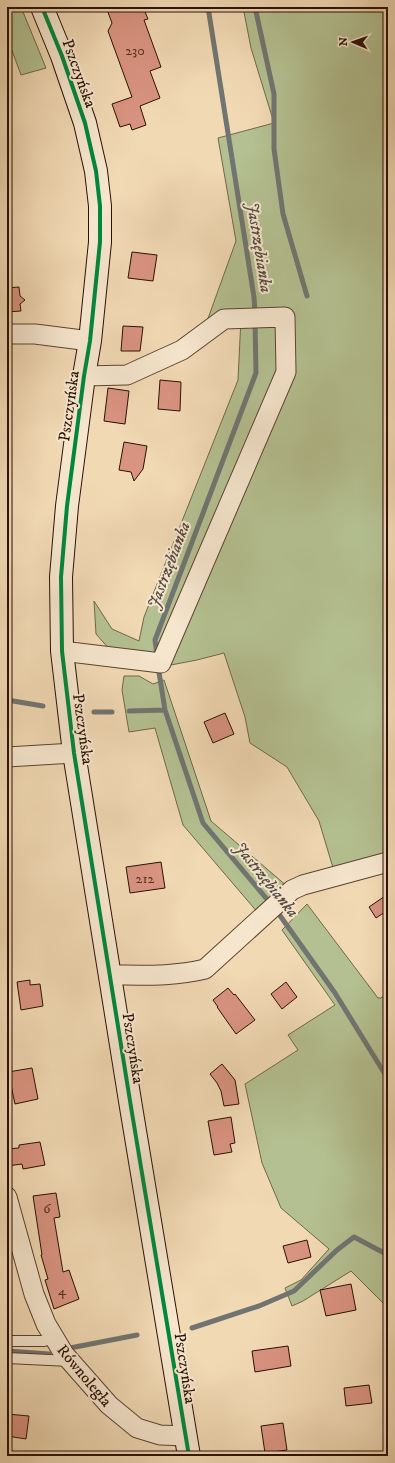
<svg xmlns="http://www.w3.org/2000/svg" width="395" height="1463" font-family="'IM FELL DW Pica',serif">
<rect width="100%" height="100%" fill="#f1d9b4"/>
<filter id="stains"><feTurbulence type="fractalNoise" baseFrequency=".005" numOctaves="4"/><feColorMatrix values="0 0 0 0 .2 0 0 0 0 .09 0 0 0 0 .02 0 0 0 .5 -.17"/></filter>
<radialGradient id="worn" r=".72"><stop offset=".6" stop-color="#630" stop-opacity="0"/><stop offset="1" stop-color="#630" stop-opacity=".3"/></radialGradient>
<!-- green -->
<path fill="#b4c091" stroke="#6f684a" d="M 7,7 L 21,7 L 46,68 L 21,75 L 7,37 Z
M 243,7 L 388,7 L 388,855 L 334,871 L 319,821 L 287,767 L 250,743 L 245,717 L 224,653 L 197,660 L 160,667 L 111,651 L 96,634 L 94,601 L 112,629 L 139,641 L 144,617 L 238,380 L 241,318 L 206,324 L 236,241 L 218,138 L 274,123 L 251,48 Z
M 124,676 L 139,676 L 153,684 L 164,680 L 211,821 L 288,887 L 259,914 L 183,825 L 155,728 L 129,732 L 122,690 Z
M 307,904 L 378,998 L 381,998 L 388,992 L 388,1308 L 351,1271 L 303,1301 L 292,1306 L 285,1288 L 301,1280 L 329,1249 L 281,1208 L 262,1163 L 245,1084 L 298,1050 L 288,1035 L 335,1005 L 282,930 Z"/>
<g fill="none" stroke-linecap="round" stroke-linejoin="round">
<!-- stream -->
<path stroke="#717571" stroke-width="5" d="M 208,7 L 254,297 L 255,314
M 255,7 L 274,94 L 274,149 L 283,214 L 307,296
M 157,656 L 155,640 L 256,373 L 255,322
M 158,666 L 165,710 L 203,823 L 271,904
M 7,700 L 43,706
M 129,711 L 165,710
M 94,712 L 112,712
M 276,910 L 335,993 L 388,1079
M 192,1328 L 259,1306 L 294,1291 L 337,1250 L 354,1237 L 388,1255
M 70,1348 L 137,1335
M 7,1351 L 49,1354"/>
</g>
<!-- building -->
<path fill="#d99381" stroke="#2a1104" d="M 106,7 L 143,7 L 148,19 L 144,20 L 161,67 L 150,71 L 160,98 L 140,106 L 146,125 L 132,130 L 130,124 L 120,127 L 112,104 L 132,97 L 108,31 L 112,23 Z
M 132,252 L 157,255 L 153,281 L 128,278 Z
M 19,287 L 20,296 L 25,300 L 20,304 L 21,311 L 7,312 L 7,288 Z
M 123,326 L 143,327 L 140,351 L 121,351 Z
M 160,380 L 181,382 L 180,411 L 158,409 Z
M 108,388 L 129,391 L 125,424 L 104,421 Z
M 124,442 L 147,446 L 143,469 L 134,481 L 131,472 L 119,470 Z
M 225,713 L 234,734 L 213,743 L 204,722 Z
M 161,862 L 165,888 L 130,893 L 126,867 Z
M 388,894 L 388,910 L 376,918 L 369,907 Z
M 30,980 L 30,985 L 40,984 L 43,1006 L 21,1010 L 17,982 Z
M 286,982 L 297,997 L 282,1009 L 271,994 Z
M 228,988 L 234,995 L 235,994 L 255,1020 L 236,1034 L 217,1007 L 218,1007 L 213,1000 Z
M 222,1064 L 235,1080 L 239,1104 L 224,1106 L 221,1091 L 217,1083 L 210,1074 Z
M 32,1068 L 38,1099 L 15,1104 L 8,1072 Z
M 231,1117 L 235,1143 L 230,1144 L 232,1152 L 214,1155 L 208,1121 Z
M 40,1142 L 45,1165 L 23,1169 L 22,1164 L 7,1166 L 7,1149 L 19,1148 L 19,1145 Z
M 56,1193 L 60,1217 L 54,1218 L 63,1272 L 69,1270 L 79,1299 L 54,1309 L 45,1280 L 48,1279 L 41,1255 L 42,1255 L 33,1196 Z
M 307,1240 L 311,1257 L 288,1263 L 283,1246 Z
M 351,1284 L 356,1310 L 326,1316 L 320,1290 Z
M 288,1346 L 291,1366 L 255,1372 L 252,1351 Z
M 369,1385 L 372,1403 L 346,1406 L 344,1388 Z
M 7,1414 L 29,1416 L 26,1439 L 7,1436 Z
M 283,1423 L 287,1450 L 265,1453 L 261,1426 Z"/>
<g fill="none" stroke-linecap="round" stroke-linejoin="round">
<defs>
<path id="lane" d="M 7,1341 L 44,1341 L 55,1338
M 7,1358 L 70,1361"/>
<path id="street" d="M 7,334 L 35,334 L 90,341
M 62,651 L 161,663 L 286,372 L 285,317 L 224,319 L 182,350 L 127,375 L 84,376
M 7,757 L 74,753
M 110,975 C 142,975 173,977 205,969 L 292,890 L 303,885 L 388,862
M 7,1197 L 34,1294 L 46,1324 L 64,1354 L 109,1405 L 137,1428 L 160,1435 L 186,1436"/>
<path id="secondary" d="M 42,7 L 62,56 L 85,123 L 96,171 L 100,206 L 100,242 L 90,341 L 84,376 L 67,506 L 61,577 L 62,651 L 74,753 L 131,1107 L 189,1456"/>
</defs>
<!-- lane casing -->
<use href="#lane" stroke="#5c4330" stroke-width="12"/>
<!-- street casing -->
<use href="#street" stroke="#5c4330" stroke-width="21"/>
<!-- secondary casing -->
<use href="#secondary" stroke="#2a1104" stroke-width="24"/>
<!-- lane -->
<use href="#lane" stroke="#f6e6ce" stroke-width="10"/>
<!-- street -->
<use href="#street" stroke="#f6e6ce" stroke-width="19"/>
<!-- secondary -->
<use href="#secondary" stroke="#f6e6ce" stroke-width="22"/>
<defs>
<path id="cycleway" d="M 42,7 L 62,56 L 85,123 L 96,171 L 100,206 L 100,242 L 90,341 L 84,376 L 67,506 L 61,577 L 62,651 L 74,753 L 131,1107 L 189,1456"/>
</defs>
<!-- cycleway casing -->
<use href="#cycleway" stroke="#f6e6ce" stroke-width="6"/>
<!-- cycleway -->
<use href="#cycleway" stroke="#00873e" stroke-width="4"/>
</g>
<g text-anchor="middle" stroke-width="4" stroke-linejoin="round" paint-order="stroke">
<!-- number labels -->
<g font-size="14" fill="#563223">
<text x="135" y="55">230</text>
<text x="145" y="883">212</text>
<text x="47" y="1213">6</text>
<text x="62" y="1295">4</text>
</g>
<!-- street labels -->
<g font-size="16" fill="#2a1104" stroke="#f6e6ce">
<text transform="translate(80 73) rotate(70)" y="6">Pszczyńska</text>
<text transform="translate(68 406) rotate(-82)" y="6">Pszczyńska</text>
<text transform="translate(84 729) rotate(82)" y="6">Pszczyńska</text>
<text transform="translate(134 1048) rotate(81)" y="6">Pszczyńska</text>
<text transform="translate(186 1368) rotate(81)" y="6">Pszczyńska</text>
<text transform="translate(85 1375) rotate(50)" y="6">Równoległa</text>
</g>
<!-- water labels -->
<g font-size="17" font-style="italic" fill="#544b43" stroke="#f6e6ce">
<text transform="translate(260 247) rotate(81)" y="6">Jastrzębianka</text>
<text transform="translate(168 565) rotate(-69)" y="6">Jastrzębianka</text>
<text transform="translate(267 879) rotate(51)" y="6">Jastrzębianka</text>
</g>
</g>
<!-- margin -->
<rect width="395" height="1463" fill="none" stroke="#f1d9b4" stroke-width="24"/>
<rect x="8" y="8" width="379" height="1447" fill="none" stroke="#2a1104" stroke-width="2"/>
<rect x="12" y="12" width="371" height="1439" fill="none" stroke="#2a1104"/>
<!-- north arrow -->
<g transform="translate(353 42) rotate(272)" stroke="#f6e6ce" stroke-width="3" paint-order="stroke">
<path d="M0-3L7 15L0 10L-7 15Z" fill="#2a1104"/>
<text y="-6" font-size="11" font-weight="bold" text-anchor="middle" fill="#2a1104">N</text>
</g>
<rect width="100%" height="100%" filter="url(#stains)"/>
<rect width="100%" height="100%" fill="url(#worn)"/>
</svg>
